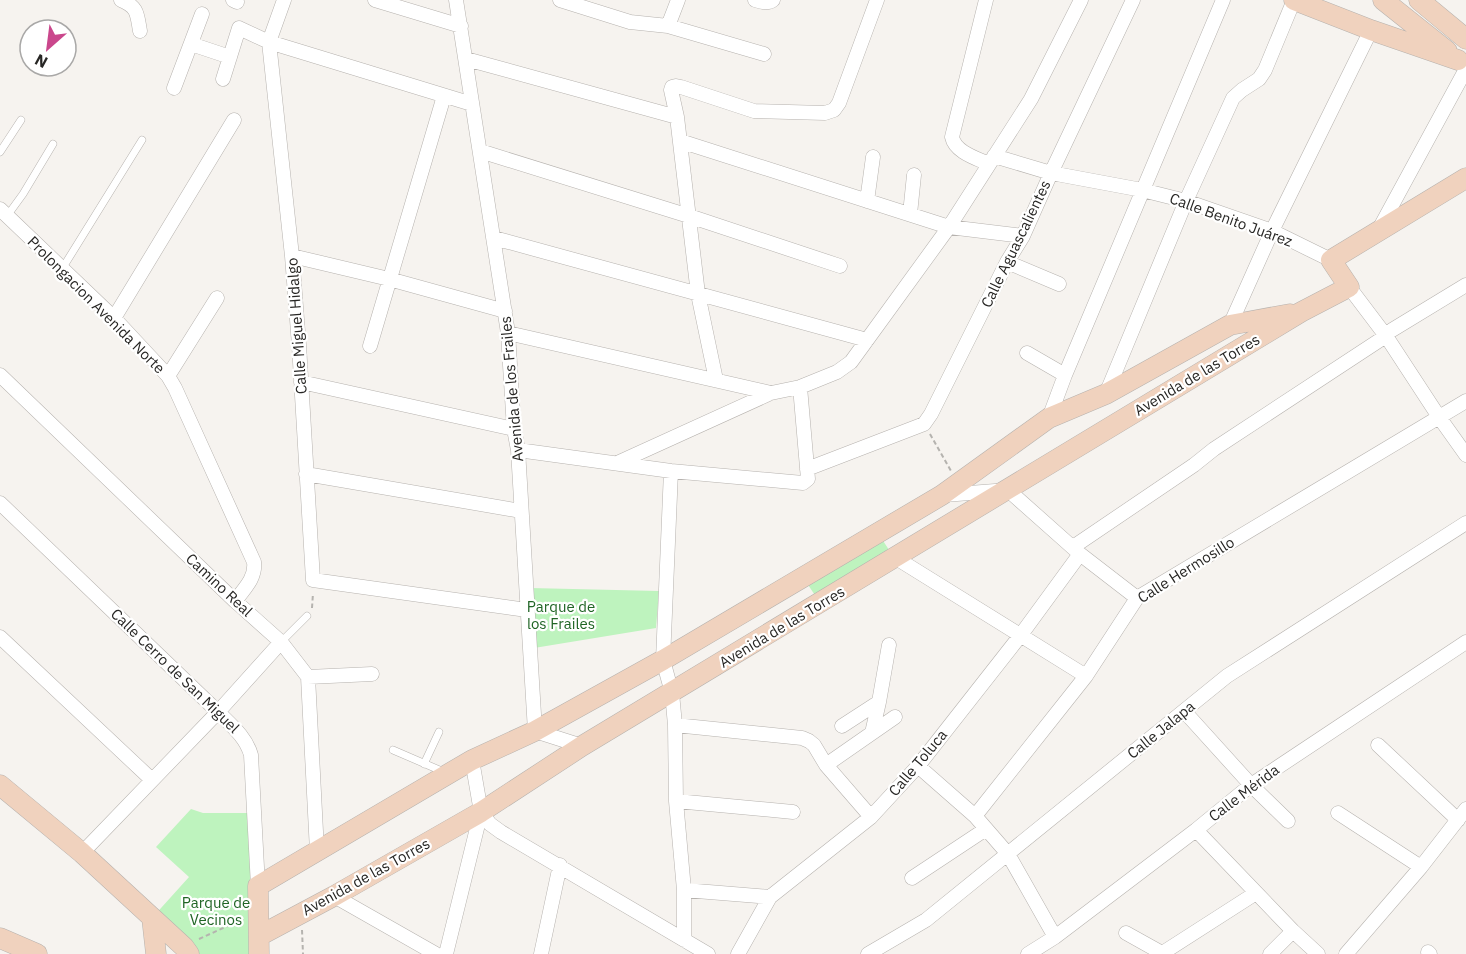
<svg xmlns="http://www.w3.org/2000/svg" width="1466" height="954" font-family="'IBM Plex Sans',sans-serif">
<rect width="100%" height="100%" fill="#f6f3ef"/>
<!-- green -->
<path fill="#bef3be" d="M 874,527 L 893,556 L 820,603 L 801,574 Z
M 530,588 L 659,591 L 656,628 L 534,648 Z
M 191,809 L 203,813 L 254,813 L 259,954 L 188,954 L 152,918 L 189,877 L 156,847 Z"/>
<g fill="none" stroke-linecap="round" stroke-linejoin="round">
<defs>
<path id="lane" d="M 0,152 L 21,120
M 7,216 L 23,194 L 53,144
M 62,269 L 142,140
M 281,642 L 307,616
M 393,750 L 444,772
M 424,764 L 439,732"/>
<path id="street" d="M 121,0 C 138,7 137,14 140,31
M 233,0 L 237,2
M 284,0 L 269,42 L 292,256 L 299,345 L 313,580 L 527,610
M 375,0 L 461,26
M 456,0 L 508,333 L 514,429 L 518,450 L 535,731 L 582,746
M 560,0 L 630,22 L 668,26 L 764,54
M 755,0 C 761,2 768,4 773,0
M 986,0 L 952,137 C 955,152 976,158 989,164
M 668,26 L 678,0
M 191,44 L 230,57
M 466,59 L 677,117
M 223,79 L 239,28 L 269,42 L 472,104
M 174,88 L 202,14
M 680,141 L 949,227 L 1023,236
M 480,151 L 689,216 L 840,266
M 994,156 L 1051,173 L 1142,190 L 1186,201 L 1272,231 L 1331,260
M 867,201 L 873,157
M 0,209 L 114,318 L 168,376 L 175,388 L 254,562 C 256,578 244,589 235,601
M 910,214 L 914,175
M 1378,231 L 1466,69
M 494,238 L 867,340
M 292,256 L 389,279 L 505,311
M 1007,262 L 1059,284
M 1349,287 L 1386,336 L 1439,417 L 1466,455
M 114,318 L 234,120
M 1230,325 L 1272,231 L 1371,30
M 1392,330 L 1466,285
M 508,333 L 771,393
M 370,346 L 444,96
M 1027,353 L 1065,375
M 0,375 L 235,601 L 281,642 L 308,677 L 317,851
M 168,376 L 217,298
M 716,380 L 698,294 L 677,117 L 671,90 L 672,87 L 676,86 L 681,87 L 754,111 L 825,113 L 834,110 L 839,103 L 877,0
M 301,382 L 514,429
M 1106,394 L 1186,201 L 1233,98 L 1242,90 L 1259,79 L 1265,70 L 1294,0
M 1049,418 L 1065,375 L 1223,0
M 518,450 L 671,471 L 803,483 L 808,479 L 800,387
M 617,463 L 771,393 L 800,387 L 837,372 L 851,362 L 949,227 L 1031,99 L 1081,0
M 807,469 L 924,424 L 931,414 L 1007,262 L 1023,236 L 1051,173 L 1133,0
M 671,471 L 663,660 L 672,693 L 675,725 L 676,801 L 684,890 L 684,940
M 306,474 L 521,511
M 944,495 L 1008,490 L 1080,554 L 1137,598
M 0,503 L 218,712 C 231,725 246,737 251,755 L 258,886
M 1073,547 L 1194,465 L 1214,449 L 1386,336
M 896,558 L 1086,676
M 0,637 L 152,780
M 308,677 L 372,674
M 1184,711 L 1251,785 L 1288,821
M 675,725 L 802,738 L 809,741 L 814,745 L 826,765 L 871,817
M 842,726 L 879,702
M 872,733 L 879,702 L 889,645
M 1378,745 L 1458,820
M 472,760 L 481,812 L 490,824 L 501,832 L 708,954
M 826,765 L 895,717
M 918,766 L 975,816 L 1008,854 L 1055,937
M 676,801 L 793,812
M 1338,813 L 1421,867
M 975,816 L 1086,676 L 1137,598 L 1466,401
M 1196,830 L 1293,931 L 1318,954
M 82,853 L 218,712 L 281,642
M 912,878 L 986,829
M 684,890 L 770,897
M 334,896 L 436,954
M 1126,933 L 1162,953
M 1428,952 L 1430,954
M 446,954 L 481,812
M 541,954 L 560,865
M 738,954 L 770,897 L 871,817 L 918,766 L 1020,636 L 1080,554
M 868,954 L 926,920 L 1227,676 L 1466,523
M 1028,954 L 1055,937 L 1196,830 L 1251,785 L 1466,642
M 1161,954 L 1256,893
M 1270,954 L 1293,931
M 1346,954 L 1421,867 L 1466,809"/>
<path id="secondary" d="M 1294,0 L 1371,30 L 1458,60
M 1383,0 L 1447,51
M 1419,0 L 1466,39
M 0,785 L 82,853 L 184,947 L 189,954
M 152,918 L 156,954
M 259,936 L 334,896 L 481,812 L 582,746 L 1301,312 L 1349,287 L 1331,260 L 1466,178
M 0,938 L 37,954
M 259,954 L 258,886 L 472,760 L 535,731 L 663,660 L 942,495 L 1049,418 L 1106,394 L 1230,325 L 1290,314"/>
</defs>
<!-- lane casing -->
<use href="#lane" stroke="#b6b2ae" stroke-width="8"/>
<!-- street casing -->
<use href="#street" stroke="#b6b2ae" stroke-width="15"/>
<!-- secondary casing -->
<use href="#secondary" stroke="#b6b2ae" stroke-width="21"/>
<!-- path -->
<path stroke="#b5b3af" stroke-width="2" stroke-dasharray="4.5 3" stroke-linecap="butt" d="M 930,434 L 951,471
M 312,608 L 313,593
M 302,930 L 303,954
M 199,939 L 243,919"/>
<!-- lane -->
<use href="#lane" stroke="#fff" stroke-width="7"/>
<!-- street -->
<use href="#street" stroke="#fff" stroke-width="14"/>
<!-- secondary -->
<use href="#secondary" stroke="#f0d2be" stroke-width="20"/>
</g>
<g text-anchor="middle" stroke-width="4.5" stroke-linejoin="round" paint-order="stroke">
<!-- street labels -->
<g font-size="15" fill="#272624" stroke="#fff">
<text transform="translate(1231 220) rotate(20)" y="5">Calle Benito Juárez</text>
<text transform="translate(1016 244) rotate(-64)" y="5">Calle Aguascalientes</text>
<text transform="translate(96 305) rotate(45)" y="5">Prolongacion Avenida Norte</text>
<text transform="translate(297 326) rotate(-94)" y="5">Calle Miguel Hidalgo</text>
<text transform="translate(1197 375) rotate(-31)" y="5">Avenida de las Torres</text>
<text transform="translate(512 389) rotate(-95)" y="5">Avenida de los Frailes</text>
<text transform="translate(1186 570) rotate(-32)" y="5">Calle Hermosillo</text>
<text transform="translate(219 585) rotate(43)" y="5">Camino Real</text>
<text transform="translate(782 627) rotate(-31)" y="5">Avenida de las Torres</text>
<text transform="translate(175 671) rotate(44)" y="5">Calle Cerro de San Miguel</text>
<text transform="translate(1161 730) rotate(-39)" y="5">Calle Jalapa</text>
<text transform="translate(918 763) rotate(-50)" y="5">Calle Toluca</text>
<text transform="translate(1244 793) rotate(-37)" y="5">Calle Mérida</text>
<text transform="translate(366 877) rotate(-29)" y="5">Avenida de las Torres</text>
</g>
<!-- park labels -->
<g font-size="15" fill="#206525" stroke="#fff">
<text x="561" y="612">Parque de<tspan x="561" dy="17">los Frailes</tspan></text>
<text x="216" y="908">Parque de<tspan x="216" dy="17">Vecinos</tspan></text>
</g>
</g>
<!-- north arrow -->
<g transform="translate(48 48) rotate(208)"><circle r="28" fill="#ffffff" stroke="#a9a8a7" stroke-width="1.5"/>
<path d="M0-4.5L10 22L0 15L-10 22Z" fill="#ca478c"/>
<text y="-9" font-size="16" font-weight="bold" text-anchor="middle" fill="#272624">N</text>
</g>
</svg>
